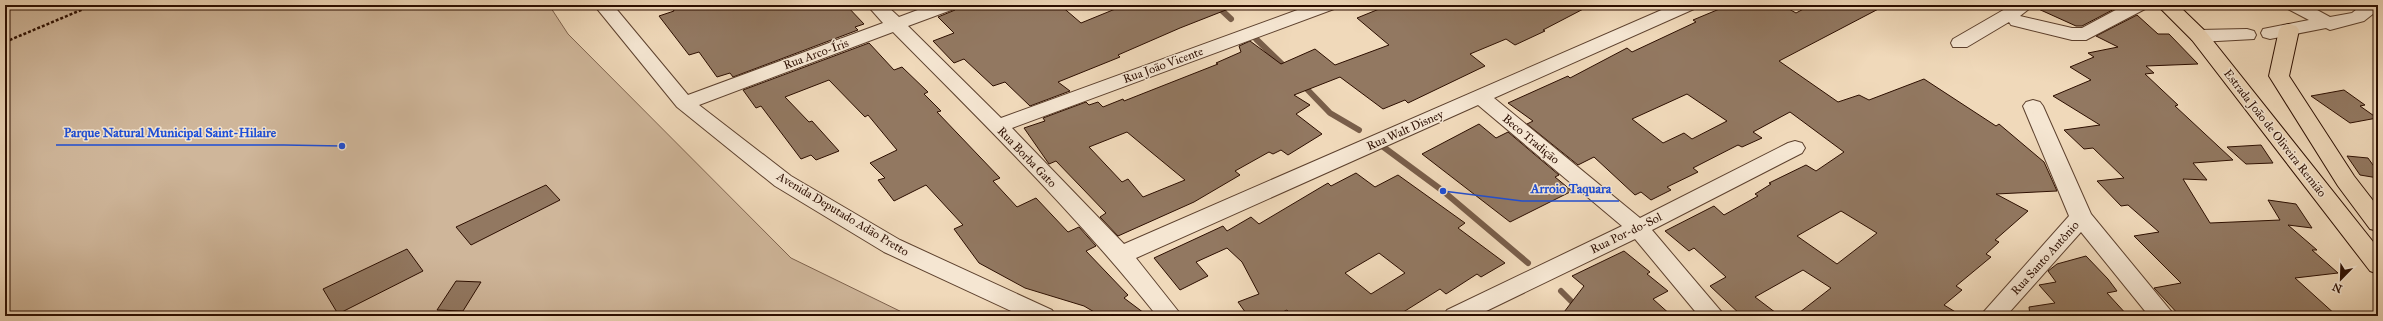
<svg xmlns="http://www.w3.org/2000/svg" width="2383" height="321" font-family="'IM FELL Great Primer',serif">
<rect width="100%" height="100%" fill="#f0d9ba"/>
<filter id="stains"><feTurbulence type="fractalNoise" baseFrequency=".005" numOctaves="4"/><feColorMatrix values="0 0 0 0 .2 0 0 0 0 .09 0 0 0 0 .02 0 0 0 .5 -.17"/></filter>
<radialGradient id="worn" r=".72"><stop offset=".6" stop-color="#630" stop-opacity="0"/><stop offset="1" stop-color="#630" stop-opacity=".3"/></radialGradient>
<!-- green -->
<path fill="#cfb69a" stroke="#7e624d" d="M 5,5 L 549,5 L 568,34 L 791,258 L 910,316 L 5,316 Z"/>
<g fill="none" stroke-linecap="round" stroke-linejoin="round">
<!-- stream -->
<path stroke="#795e4a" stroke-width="6" d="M 1216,5 L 1231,19
M 1256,39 L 1287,69
M 1302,84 L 1330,113 L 1359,130
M 1378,143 L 1443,191 L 1528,263
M 1561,291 L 1586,316"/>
</g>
<!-- building -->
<path fill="#927861" stroke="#2c0e00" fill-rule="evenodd" d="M 671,5 L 846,5 L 864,24 L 855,27 L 858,30 L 733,77 L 730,73 L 717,77 L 699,52 L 689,55 L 659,16 L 674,11 Z
M 958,5 L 1060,5 L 1081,23 L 1125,5 L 1236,6 L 1180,28 L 1118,55 L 1120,57 L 1058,82 L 1070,91 L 1030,106 L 1005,82 L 993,86 L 964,59 L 954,63 L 933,41 L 954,33 L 938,17 L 955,10 Z
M 1389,5 L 1591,5 L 1543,30 L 1545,31 L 1515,45 L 1506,39 L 1470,54 L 1485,66 L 1408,103 L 1405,100 L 1383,109 L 1340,77 L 1294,95 L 1310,105 L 1296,114 L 1322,134 L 1288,155 L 1281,150 L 1273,154 L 1269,152 L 1235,171 L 1240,175 L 1194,202 L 1118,236 L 1100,217 L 1106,213 L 1056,161 L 1049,164 L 1024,128 L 1045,121 L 1043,118 L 1086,102 L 1089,105 L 1098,102 L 1103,107 L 1123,99 L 1124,101 L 1218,64 L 1216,63 L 1241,52 L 1239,46 L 1250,41 L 1281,64 L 1315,49 L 1335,65 L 1389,45 L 1357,18 ZM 1127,132 L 1151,152 L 1185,180 L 1143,197 L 1128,179 L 1122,182 L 1089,147 Z
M 1729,5 L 1782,5 L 1796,13 L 1811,5 L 1886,5 L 1779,61 L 1838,102 L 1859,95 L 1869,100 L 1924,79 L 1996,126 L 1999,124 L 2044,162 L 2057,191 L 1996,194 L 2028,211 L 1995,240 L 1999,242 L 1986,254 L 1991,257 L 1956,286 L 1962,290 L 1944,305 L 1962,316 L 1795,316 L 1831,288 L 1803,270 L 1755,297 L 1780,316 L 1742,316 L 1710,286 L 1726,277 L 1694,248 L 1689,251 L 1665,231 L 1714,206 L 1724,215 L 1758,196 L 1755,194 L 1771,184 L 1769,183 L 1806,165 L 1816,171 L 1844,152 L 1790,112 L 1753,132 L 1762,138 L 1742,147 L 1738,145 L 1693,168 L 1698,172 L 1667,187 L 1671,190 L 1651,200 L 1641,192 L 1635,195 L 1594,157 L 1578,165 L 1527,124 L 1533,121 L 1508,103 L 1568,76 L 1570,78 L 1627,48 L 1632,52 L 1696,22 L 1693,20 ZM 1687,94 L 1727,121 L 1692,139 L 1684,133 L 1663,143 L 1632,119 ZM 1841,211 L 1877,233 L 1837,264 L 1797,236 Z
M 2035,5 L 2122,5 L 2082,26 L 2076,26 L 2034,7 Z
M 2137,15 L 2158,34 L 2169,34 L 2198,64 L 2146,66 L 2154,73 L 2145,74 L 2178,105 L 2175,106 L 2233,160 L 2193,163 L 2207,180 L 2183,179 L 2210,223 L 2280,220 L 2268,200 L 2296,204 L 2312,228 L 2288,225 L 2317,250 L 2312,250 L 2338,273 L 2295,278 L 2337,316 L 2180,316 L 2154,288 L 2181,283 L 2134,236 L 2159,232 L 2128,205 L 2121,206 L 2097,181 L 2124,178 L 2093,148 L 2084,149 L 2064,130 L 2100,125 L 2053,96 L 2091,80 L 2070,67 L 2094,57 L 2088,53 L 2118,47 L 2096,36 Z
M 869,43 L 894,70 L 902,67 L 928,92 L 924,94 L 941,111 L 937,112 L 1000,178 L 993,181 L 1017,207 L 1036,198 L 1068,232 L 1079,227 L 1096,246 L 1086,251 L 1128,295 L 1124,298 L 1148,316 L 1101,316 L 1084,306 L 1025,288 L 979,263 L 954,229 L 963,225 L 926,185 L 894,201 L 878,180 L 885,178 L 870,163 L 897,150 L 868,115 L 865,117 L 829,80 L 785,97 L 809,122 L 812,121 L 839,151 L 816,160 L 811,155 L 801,159 L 761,106 L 756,108 L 743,90 Z
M 2344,90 L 2365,105 L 2360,106 L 2377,118 L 2350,123 L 2311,96 Z
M 1479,124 L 1496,138 L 1508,132 L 1559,175 L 1555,177 L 1572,191 L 1510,222 L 1422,154 Z
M 2261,145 L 2273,163 L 2246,164 L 2227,147 Z
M 2347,156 L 2368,158 L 2378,172 L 2378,178 L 2360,175 Z
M 1356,173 L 1375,187 L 1398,175 L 1465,223 L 1458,228 L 1505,263 L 1481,277 L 1477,274 L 1446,294 L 1440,289 L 1397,316 L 1292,316 L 1287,310 L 1274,316 L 1248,316 L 1238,302 L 1259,294 L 1242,262 L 1227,248 L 1196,262 L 1208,276 L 1180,290 L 1154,258 L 1223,226 L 1227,231 L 1251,217 L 1259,224 L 1328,183 L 1331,186 ZM 1379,253 L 1405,273 L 1371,294 L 1345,273 Z
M 546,185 L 560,200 L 471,245 L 456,227 Z
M 407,249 L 423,271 L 338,314 L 323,289 Z
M 1624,251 L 1650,272 L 1647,274 L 1668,291 L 1653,299 L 1672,316 L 1561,316 L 1584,286 L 1572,276 Z
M 2086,256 L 2108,279 L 2117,291 L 2107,293 L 2128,316 L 2030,316 L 2029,307 L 2055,303 L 2039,285 L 2056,282 L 2048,271 L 2057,264 Z
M 456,281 L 481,282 L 463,311 L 437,310 Z"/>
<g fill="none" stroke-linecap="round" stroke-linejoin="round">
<defs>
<path id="minor" d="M 594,5 L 613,5 L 688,95 L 883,23 L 867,5 L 886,5 L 899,17 L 931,5 L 957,5 L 954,9 L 908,26 L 1001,118 L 1311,5 L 1337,5 L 1334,9 L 1012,128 L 1124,244 L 1673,5 L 1697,5 L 1694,9 L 1494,98 L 1640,218 L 1788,143 L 1795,141 L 1802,143 L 1805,148 L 1802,153 L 1652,230 L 1725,316 L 1699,316 L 1635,239 L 1476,316 L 1443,316 L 1447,310 L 1622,226 L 1478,105 L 1136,258 L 1182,316 L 1157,316 C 1076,214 984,124 893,32 L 699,105 L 791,176 L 900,240 L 1052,310 L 1056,316 L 1022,316 L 884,252 L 775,186 L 677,107 Z
M 2012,5 L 2034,5 L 2020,16 L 2072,28 L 2082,28 L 2125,5 L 2148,5 L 2145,9 L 2086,40 L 2072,40 L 2011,25 L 2009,22 L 1967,47 L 1953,47 L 1951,43 L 1953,39 Z
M 2285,5 L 2308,5 L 2330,17 L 2352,13 L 2362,5 L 2378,5 L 2378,10 L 2364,21 L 2330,30 L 2326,28 L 2270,39 L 2263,37 L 2261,33 L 2263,29 L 2309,20 L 2288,9 Z
M 2247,29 L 2254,31 L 2256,35 L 2254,39 L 2199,42 L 2192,40 L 2190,36 L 2192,32 L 2199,30 Z
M 2033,100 L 2040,102 L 2043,106 L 2091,214 L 2175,316 L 2149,316 L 2081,232 L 2006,316 L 1980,316 L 2069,216 L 2023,106 L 2026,102 Z"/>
<path id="major" d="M 2157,5 L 2178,5 L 2206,32 L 2378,248 L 2378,274 L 2370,271 L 2192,40 Z
M 2289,24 L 2296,26 L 2299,30 L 2289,76 L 2354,176 L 2378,207 L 2378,231 L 2370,229 L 2338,186 L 2269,76 L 2279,30 L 2282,26 Z"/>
</defs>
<!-- minor casing -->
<use href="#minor" stroke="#5d412e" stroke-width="2"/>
<!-- major casing -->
<use href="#major" stroke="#2c0e00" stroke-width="2"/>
<!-- path -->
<path stroke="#2c0e00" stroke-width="2.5" stroke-dasharray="3 2" stroke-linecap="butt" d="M 5,42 L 93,5"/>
<!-- minor -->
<use href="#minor" fill="#f5e6d2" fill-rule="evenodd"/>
<!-- major -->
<use href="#major" fill="#f0d9ba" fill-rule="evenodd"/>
</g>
<g text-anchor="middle" stroke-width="3" stroke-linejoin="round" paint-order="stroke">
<!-- street labels -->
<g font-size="12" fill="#2c0e00" stroke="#f5e6d2">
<text transform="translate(816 54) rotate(-20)" y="4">Rua Arco-Íris</text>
<text transform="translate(1163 65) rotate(-20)" y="4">Rua João Vicente</text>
<text transform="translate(1405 130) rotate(-24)" y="4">Rua Walt Disney</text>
<text transform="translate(2275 133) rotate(52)" y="4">Estrada João de Oliveira Remião</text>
<text transform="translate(1531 139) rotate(40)" y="4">Beco Tradição</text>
<text transform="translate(1027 157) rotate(46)" y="4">Rua Borba Gato</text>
<text transform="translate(843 214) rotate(31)" y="4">Avenida Deputado Adão Pretto</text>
<text transform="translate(1626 233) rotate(-26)" y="4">Rua Por-do-Sol</text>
<text transform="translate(2045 258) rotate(-48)" y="4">Rua Santo Antônio</text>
</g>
</g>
<!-- callouts -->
<path fill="none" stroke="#1d4ed8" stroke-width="1.5" d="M342 146L284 145H56M1443 191L1522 201H1619"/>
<g fill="#1d4ed8" stroke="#f5e6d2" stroke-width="1.5">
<circle cx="342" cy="146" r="4"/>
<circle cx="1443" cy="191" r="4"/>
</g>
<g font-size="13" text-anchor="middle" font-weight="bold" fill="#1d4ed8" stroke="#f5e6d2" stroke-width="3" stroke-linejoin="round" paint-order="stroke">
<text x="170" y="137">Parque Natural Municipal Saint-Hilaire</text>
<text x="1571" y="193">Arroio Taquara</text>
</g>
<!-- margin -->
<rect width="2383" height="321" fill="none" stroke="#f0d9ba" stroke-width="20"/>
<rect x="6" y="6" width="2371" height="309" fill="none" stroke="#2c0e00" stroke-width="2"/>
<rect x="10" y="10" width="2363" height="301" fill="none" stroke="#2c0e00"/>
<!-- north arrow -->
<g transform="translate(2341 279) rotate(203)" stroke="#f5e6d2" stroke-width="3" paint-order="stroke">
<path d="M0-3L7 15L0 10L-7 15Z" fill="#2c0e00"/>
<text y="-6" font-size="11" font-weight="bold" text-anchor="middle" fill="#2c0e00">N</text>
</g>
<rect width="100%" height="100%" filter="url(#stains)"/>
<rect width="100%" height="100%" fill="url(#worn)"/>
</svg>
